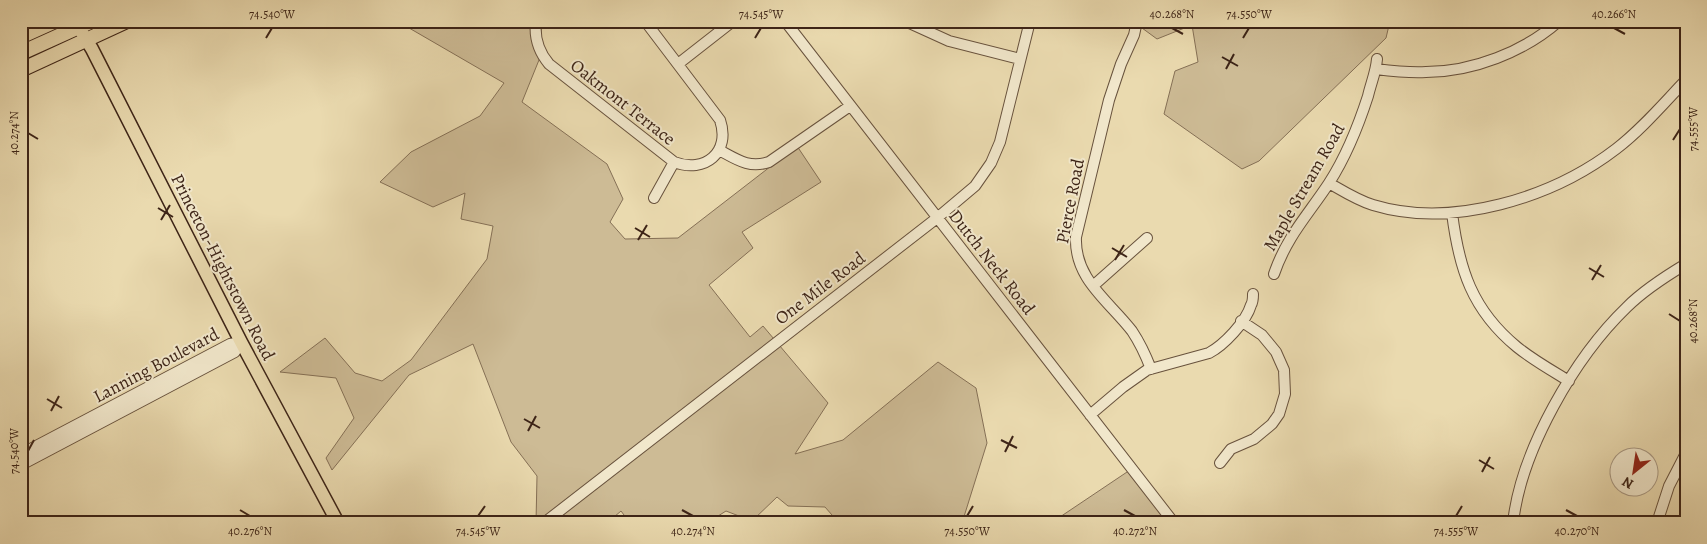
<svg xmlns="http://www.w3.org/2000/svg" width="1707" height="544" font-family="Alegreya,serif">
<rect width="100%" height="100%" fill="#eadaaf"/>
<filter id="stains"><feTurbulence type="fractalNoise" baseFrequency=".004" numOctaves="4"/><feColorMatrix values="0 0 0 0 .2 0 0 0 0 .09 0 0 0 0 .02 0 0 0 .5 -.17"/></filter>
<radialGradient id="worn" r=".72"><stop offset=".6" stop-color="#630" stop-opacity="0"/><stop offset="1" stop-color="#630" stop-opacity=".3"/></radialGradient>
<!-- green -->
<path fill="#cdbb95" stroke="#857056" d="M 397,21 L 541,21 L 541,55 L 522,102 L 607,164 L 623,199 L 610,222 L 625,239 L 678,238 L 797,146 L 821,182 L 742,232 L 753,248 L 709,285 L 750,337 L 763,326 L 828,403 L 795,454 L 843,440 L 938,362 L 976,388 L 987,443 L 962,523 L 839,523 L 825,507 L 788,506 L 777,497 L 752,521 L 726,511 L 707,523 L 630,523 L 621,511 L 607,523 L 536,523 L 537,476 L 511,442 L 473,344 L 409,375 L 332,470 L 326,458 L 354,418 L 336,378 L 280,372 L 325,338 L 355,373 L 382,381 L 411,360 L 487,259 L 493,226 L 461,219 L 465,193 L 433,207 L 380,182 L 411,152 L 480,116 L 504,83 Z
M 1149,21 L 1390,21 L 1386,38 L 1259,161 L 1242,169 L 1164,114 L 1175,71 L 1198,62 L 1192,25 L 1157,39 L 1142,28 Z
M 1133,468 L 1170,516 L 1162,523 L 1051,523 Z"/>
<g fill="none" stroke-linecap="round" stroke-linejoin="round">
<defs>
<path id="minor" d="M 536,21 C 534,38 538,51 549,64 L 674,162 C 705,174 731,152 720,120 L 645,21
M 785,21 L 1174,523
M 905,21 L 949,41 L 1020,59
M 1137,21 L 1134,35 L 1121,64 L 1109,100 L 1076,237 C 1074,279 1109,301 1132,331 C 1140,343 1146,356 1151,369
M 678,64 L 733,21
M 1376,69 C 1392,71 1409,73 1426,72 C 1472,72 1524,52 1559,21
M 719,150 C 736,159 749,169 769,162 L 850,106
M 1329,183 C 1343,191 1357,200 1373,205 C 1452,229 1552,198 1616,149 C 1642,129 1663,104 1686,80
M 654,198 L 674,162
M 1452,213 C 1459,269 1472,310 1517,347 C 1533,360 1551,370 1569,381
M 1274,274 C 1287,236 1308,215 1329,183 C 1347,155 1358,127 1368,96 C 1371,83 1376,72 1377,59
M 1093,286 L 1147,238
M 1090,415 L 1123,387 L 1147,370 L 1209,353 C 1224,345 1246,322 1251,305 C 1253,302 1253,297 1253,294
M 21,454 L 230,344 L 241,342
M 1220,463 L 1231,449 L 1254,439 L 1272,424 L 1279,414 L 1285,394 L 1284,370 L 1276,352 L 1262,335 L 1241,321
M 21,465 L 235,352 L 241,342
M 544,523 L 937,218 L 975,186 L 991,163 L 1000,142 L 1030,21
M 1513,523 C 1521,450 1575,357 1627,307 C 1644,290 1666,276 1686,264
M 1657,523 L 1669,486 L 1686,453"/>
<path id="major" d="M 81,31 L 92,49 L 241,342 L 338,523"/>
<path id="highway" d="M 21,53 L 92,21
M 21,70 L 127,21"/>
</defs>
<!-- minor casing -->
<use href="#minor" stroke="#68523d" stroke-width="12"/>
<!-- major casing -->
<use href="#major" stroke="#3d2417" stroke-width="15"/>
<!-- highway casing -->
<use href="#highway" stroke="#3d2417" stroke-width="16"/>
<!-- minor -->
<use href="#minor" stroke="#f1e7cb" stroke-width="10"/>
<!-- major -->
<use href="#major" stroke="#eadaaf" stroke-width="12"/>
<!-- highway -->
<use href="#highway" stroke="#eadaaf" stroke-width="14"/>
</g>
<!-- ticks -->
<path fill="none" stroke="#3d2417" stroke-width="2" d="M 1172,28 L 1183,34M 1614,28 L 1625,34M 266,38 L 272,28M 755,38 L 761,28M 1243,38 L 1249,28M 1222,57 L 1238,66M 1226,69 L 1234,54M 28,133 L 38,139M 1673,140 L 1680,129M 158,208 L 173,217M 161,220 L 170,205M 635,228 L 650,237M 638,240 L 647,225M 1112,248 L 1127,257M 1115,260 L 1124,245M 1589,268 L 1604,277M 1592,280 L 1601,265M 1669,314 L 1680,321M 47,399 L 62,408M 51,411 L 59,396M 524,419 L 540,428M 528,431 L 536,416M 1001,440 L 1017,448M 28,451 L 34,440M 1005,452 L 1013,436M 1479,460 L 1494,469M 1482,472 L 1490,457M 240,510 L 250,516M 682,510 L 693,516M 1124,510 L 1135,516M 1566,510 L 1577,516M 478,516 L 485,506M 967,516 L 973,506M 1456,516 L 1462,506"/>
<g text-anchor="middle" stroke-width="4" stroke-linejoin="round" paint-order="stroke">
<!-- street labels -->
<g font-size="18" fill="#3d2417" stroke="#f1e7cb">
<text transform="translate(623 102) rotate(38)" y="6">Oakmont Terrace</text>
<text transform="translate(1304 187) rotate(-60)" y="6">Maple Stream Road</text>
<text transform="translate(1070 201) rotate(-79)" y="6">Pierce Road</text>
<text transform="translate(992 262) rotate(52)" y="6">Dutch Neck Road</text>
<text transform="translate(223 267) rotate(63)" y="6">Princeton-Hightstown Road</text>
<text transform="translate(820 288) rotate(-37)" y="6">One Mile Road</text>
<text transform="translate(156 365) rotate(-28)" y="6">Lanning Boulevard</text>
</g>
</g>
<!-- margin -->
<rect width="1707" height="544" fill="none" stroke="#eadaaf" stroke-width="55"/>
<!-- north arrow -->
<g transform="translate(1634 472) rotate(210)"><circle r="24" fill="#f1e7cb" stroke="#a99983"/>
<path d="M0-4L9 19L0 12L-9 19Z" fill="#8f2418"/>
<text y="-8" font-size="14" font-weight="bold" text-anchor="middle" fill="#3d2417">N</text>
</g>
<rect x="28" y="28" width="1652" height="488" fill="none" stroke="#3d2417" stroke-width="2"/>
<g font-size="12" text-anchor="middle" fill="#3d2417">
<text x="272" y="18">74.540°W</text>
<text x="761" y="18">74.545°W</text>
<text x="1172" y="18">40.268°N</text>
<text x="1249" y="18">74.550°W</text>
<text x="1614" y="18">40.266°N</text>
<text transform="translate(1693 129) rotate(-90)" y="4">74.555°W</text>
<text transform="translate(14 133) rotate(-90)" y="4">40.274°N</text>
<text transform="translate(1693 321) rotate(-90)" y="4">40.268°N</text>
<text transform="translate(14 451) rotate(-90)" y="4">74.540°W</text>
<text x="250" y="535">40.276°N</text>
<text x="478" y="535">74.545°W</text>
<text x="693" y="535">40.274°N</text>
<text x="967" y="535">74.550°W</text>
<text x="1135" y="535">40.272°N</text>
<text x="1456" y="535">74.555°W</text>
<text x="1577" y="535">40.270°N</text>
</g>
<rect width="100%" height="100%" filter="url(#stains)"/>
<rect width="100%" height="100%" fill="url(#worn)"/>
</svg>
